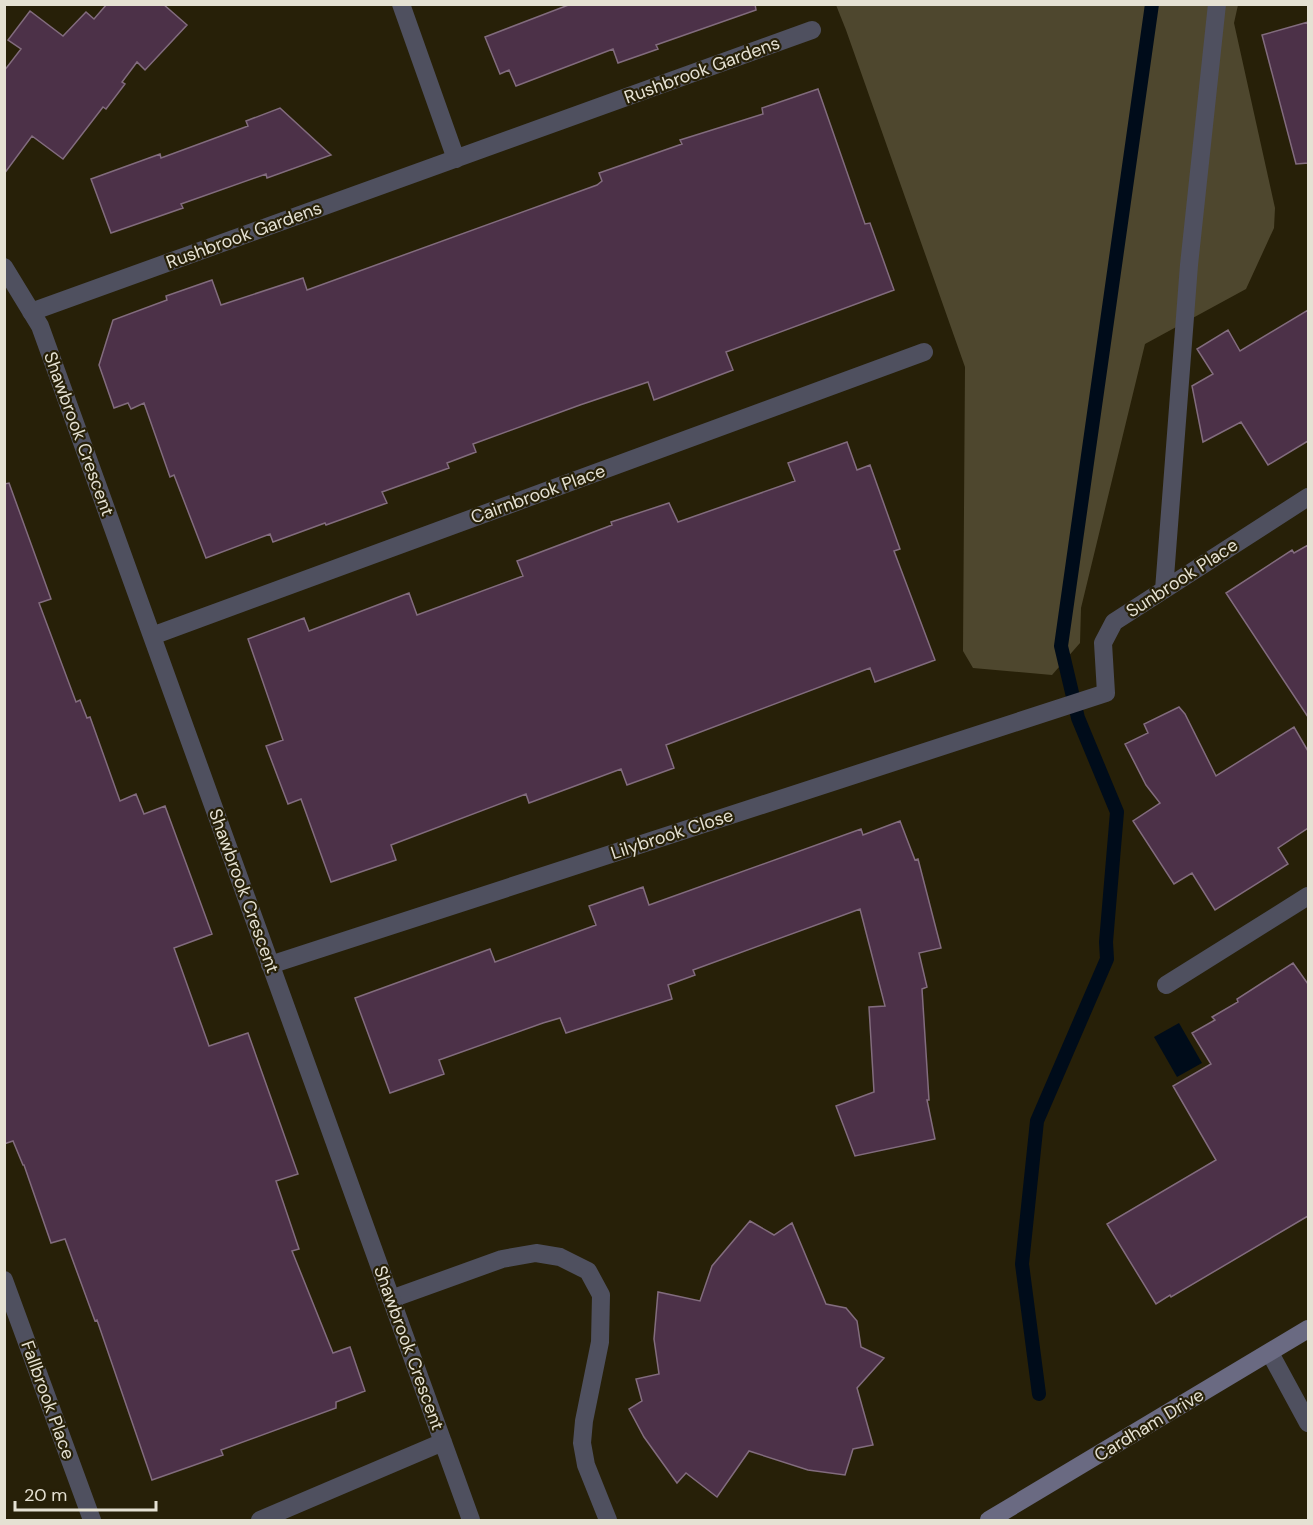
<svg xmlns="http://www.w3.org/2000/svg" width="1313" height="1525" font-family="'DM Sans',sans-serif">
<rect width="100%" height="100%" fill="#272008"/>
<!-- green -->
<path fill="#4e472e" d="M 836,5 L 1238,5 L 1234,23 L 1275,208 L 1274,228 L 1246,289 L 1145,344 L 1081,608 L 1080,643 L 1052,675 L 973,668 L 963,651 L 965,367 L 846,30 Z"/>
<!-- water -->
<path fill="#000c1a" d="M 1179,1023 L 1202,1063 L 1177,1077 L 1154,1037 Z"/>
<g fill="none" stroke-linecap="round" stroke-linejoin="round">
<!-- stream -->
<path stroke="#000c1a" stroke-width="14" d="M 1039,1394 L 1022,1264 L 1037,1121 L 1107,959 L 1106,942 L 1117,812 L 1078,718 L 1061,646 L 1152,4"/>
</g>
<!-- building -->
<path fill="#4c3148" stroke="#826c7e" stroke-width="1.5" d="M 107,4 L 163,4 L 187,25 L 145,70 L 137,62 L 122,82 L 125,84 L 106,109 L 103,107 L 63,159 L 32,136 L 4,174 L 4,71 L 21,49 L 8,40 L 30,11 L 63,36 L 86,12 L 94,19 Z
M 571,4 L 755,4 L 756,10 L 656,45 L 658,49 L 618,63 L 613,49 L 516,86 L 509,70 L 500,74 L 485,37 Z
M 1308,22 L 1308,163 L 1296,164 L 1262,35 Z
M 818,89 L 865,224 L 870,223 L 894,290 L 726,352 L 733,370 L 654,400 L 648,382 L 580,405 L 473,444 L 476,452 L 447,463 L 449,468 L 382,492 L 387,503 L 326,525 L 325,523 L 273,542 L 270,534 L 206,558 L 174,475 L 170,477 L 144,403 L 131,409 L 128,403 L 114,408 L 99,365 L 113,320 L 167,300 L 166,296 L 212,280 L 221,305 L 303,278 L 307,290 L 597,185 L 602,181 L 599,173 L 682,144 L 680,140 L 763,114 L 762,108 Z
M 280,108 L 331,155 L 267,178 L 266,174 L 181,204 L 183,208 L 111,233 L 91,179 L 160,154 L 161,158 L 248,126 L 246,121 Z
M 1308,310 L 1308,441 L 1268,465 L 1241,422 L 1203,442 L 1192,386 L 1213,374 L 1197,349 L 1228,330 L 1240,351 Z
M 847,442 L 857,470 L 870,465 L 900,549 L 894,551 L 935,660 L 875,682 L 870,668 L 666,745 L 674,768 L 627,785 L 621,769 L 529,803 L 526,794 L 391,845 L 396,860 L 331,882 L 301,799 L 288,804 L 266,746 L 283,740 L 248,639 L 304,618 L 309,631 L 409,593 L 417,615 L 523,576 L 517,561 L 612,525 L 611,522 L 669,503 L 678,522 L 795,481 L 788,463 Z
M 9,483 L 51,599 L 39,603 L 76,702 L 80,700 L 87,718 L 90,717 L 120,801 L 136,794 L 144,814 L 165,806 L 212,934 L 174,948 L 209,1046 L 248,1033 L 298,1174 L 276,1181 L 299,1249 L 292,1251 L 333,1353 L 350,1347 L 365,1391 L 336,1402 L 336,1408 L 221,1450 L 223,1455 L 152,1480 L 97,1320 L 95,1321 L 65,1239 L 51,1243 L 24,1165 L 23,1165 L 13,1141 L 4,1144 L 4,484 Z
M 1308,545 L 1308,717 L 1226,593 L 1292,550 L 1294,553 Z
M 1179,707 L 1185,714 L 1216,776 L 1294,727 L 1308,751 L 1308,828 L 1278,848 L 1288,864 L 1215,910 L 1192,873 L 1174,884 L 1133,821 L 1160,803 L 1146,785 L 1125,744 L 1148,733 L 1144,724 Z
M 900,821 L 915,860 L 918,859 L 941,948 L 919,953 L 927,987 L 922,989 L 929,1100 L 927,1100 L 935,1139 L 855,1156 L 836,1106 L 874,1092 L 869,1007 L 885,1006 L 860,909 L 693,970 L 695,975 L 668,985 L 672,999 L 566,1033 L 560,1018 L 543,1023 L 439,1060 L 444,1074 L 390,1093 L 355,998 L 490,949 L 495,962 L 596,925 L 589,906 L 643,887 L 649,905 L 861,829 L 863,835 Z
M 1293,963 L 1308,984 L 1308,1216 L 1171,1297 L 1170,1295 L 1156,1304 L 1107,1224 L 1216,1160 L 1173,1086 L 1211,1064 L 1192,1033 L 1215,1020 L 1212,1017 L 1238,1002 L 1237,999 Z
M 750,1221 L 774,1235 L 792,1223 L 826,1304 L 846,1308 L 857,1321 L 861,1347 L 884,1358 L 857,1388 L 873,1445 L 853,1449 L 845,1475 L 808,1470 L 749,1451 L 717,1497 L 686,1473 L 677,1483 L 644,1437 L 629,1409 L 642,1401 L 636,1379 L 659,1374 L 654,1339 L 658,1292 L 700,1301 L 712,1266 Z"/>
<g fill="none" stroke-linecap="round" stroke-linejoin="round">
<!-- lane -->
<path stroke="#4f505f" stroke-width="18" d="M 391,1299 L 502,1259 L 536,1253 L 560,1257 L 588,1271 L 601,1295 L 600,1342 L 584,1421 L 582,1443 L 586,1465 L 608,1520"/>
<!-- street -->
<path stroke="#4f505f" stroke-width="18" d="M 401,4 L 456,159
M 4,267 L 40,326 L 471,1520
M 31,312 L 812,30
M 1164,590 L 1189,265 L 1217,4
M 152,636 L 924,352
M 270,965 L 1106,693 L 1103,643 L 1114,622 L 1308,497
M 1166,985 L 1308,896
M 4,1280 L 92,1520
M 1270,1353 L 1308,1423
M 260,1520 L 443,1442"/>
<!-- secondary -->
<path stroke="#6a6a82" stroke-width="18" d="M 989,1520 L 1308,1329"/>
</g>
<g text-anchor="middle" stroke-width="4.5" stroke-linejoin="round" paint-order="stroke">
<!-- street labels -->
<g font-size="18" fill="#e5e1d3" stroke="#272008">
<text transform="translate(702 70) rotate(-20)" y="6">Rushbrook Gardens</text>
<text transform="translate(244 235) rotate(-20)" y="6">Rushbrook Gardens</text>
<text transform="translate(79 434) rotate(70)" y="6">Shawbrook Crescent</text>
<text transform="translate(538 494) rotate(-20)" y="6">Cairnbrook Place</text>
<text transform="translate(1182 578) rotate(-33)" y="6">Sunbrook Place</text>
<text transform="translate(672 834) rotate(-18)" y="6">Lilybrook Close</text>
<text transform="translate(244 891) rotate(70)" y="6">Shawbrook Crescent</text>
<text transform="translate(409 1348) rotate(70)" y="6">Shawbrook Crescent</text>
<text transform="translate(48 1400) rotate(70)" y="6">Fallbrook Place</text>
<text transform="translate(1149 1425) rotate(-31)" y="6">Cardham Drive</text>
</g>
</g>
<!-- border -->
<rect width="1313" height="1525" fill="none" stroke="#e5e1d3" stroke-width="12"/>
<!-- scale -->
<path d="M15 1501v9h141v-9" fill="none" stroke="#e5e1d3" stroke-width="3"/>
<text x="24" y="1501" font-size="18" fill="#e5e1d3" stroke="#272008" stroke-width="4.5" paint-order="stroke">20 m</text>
</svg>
